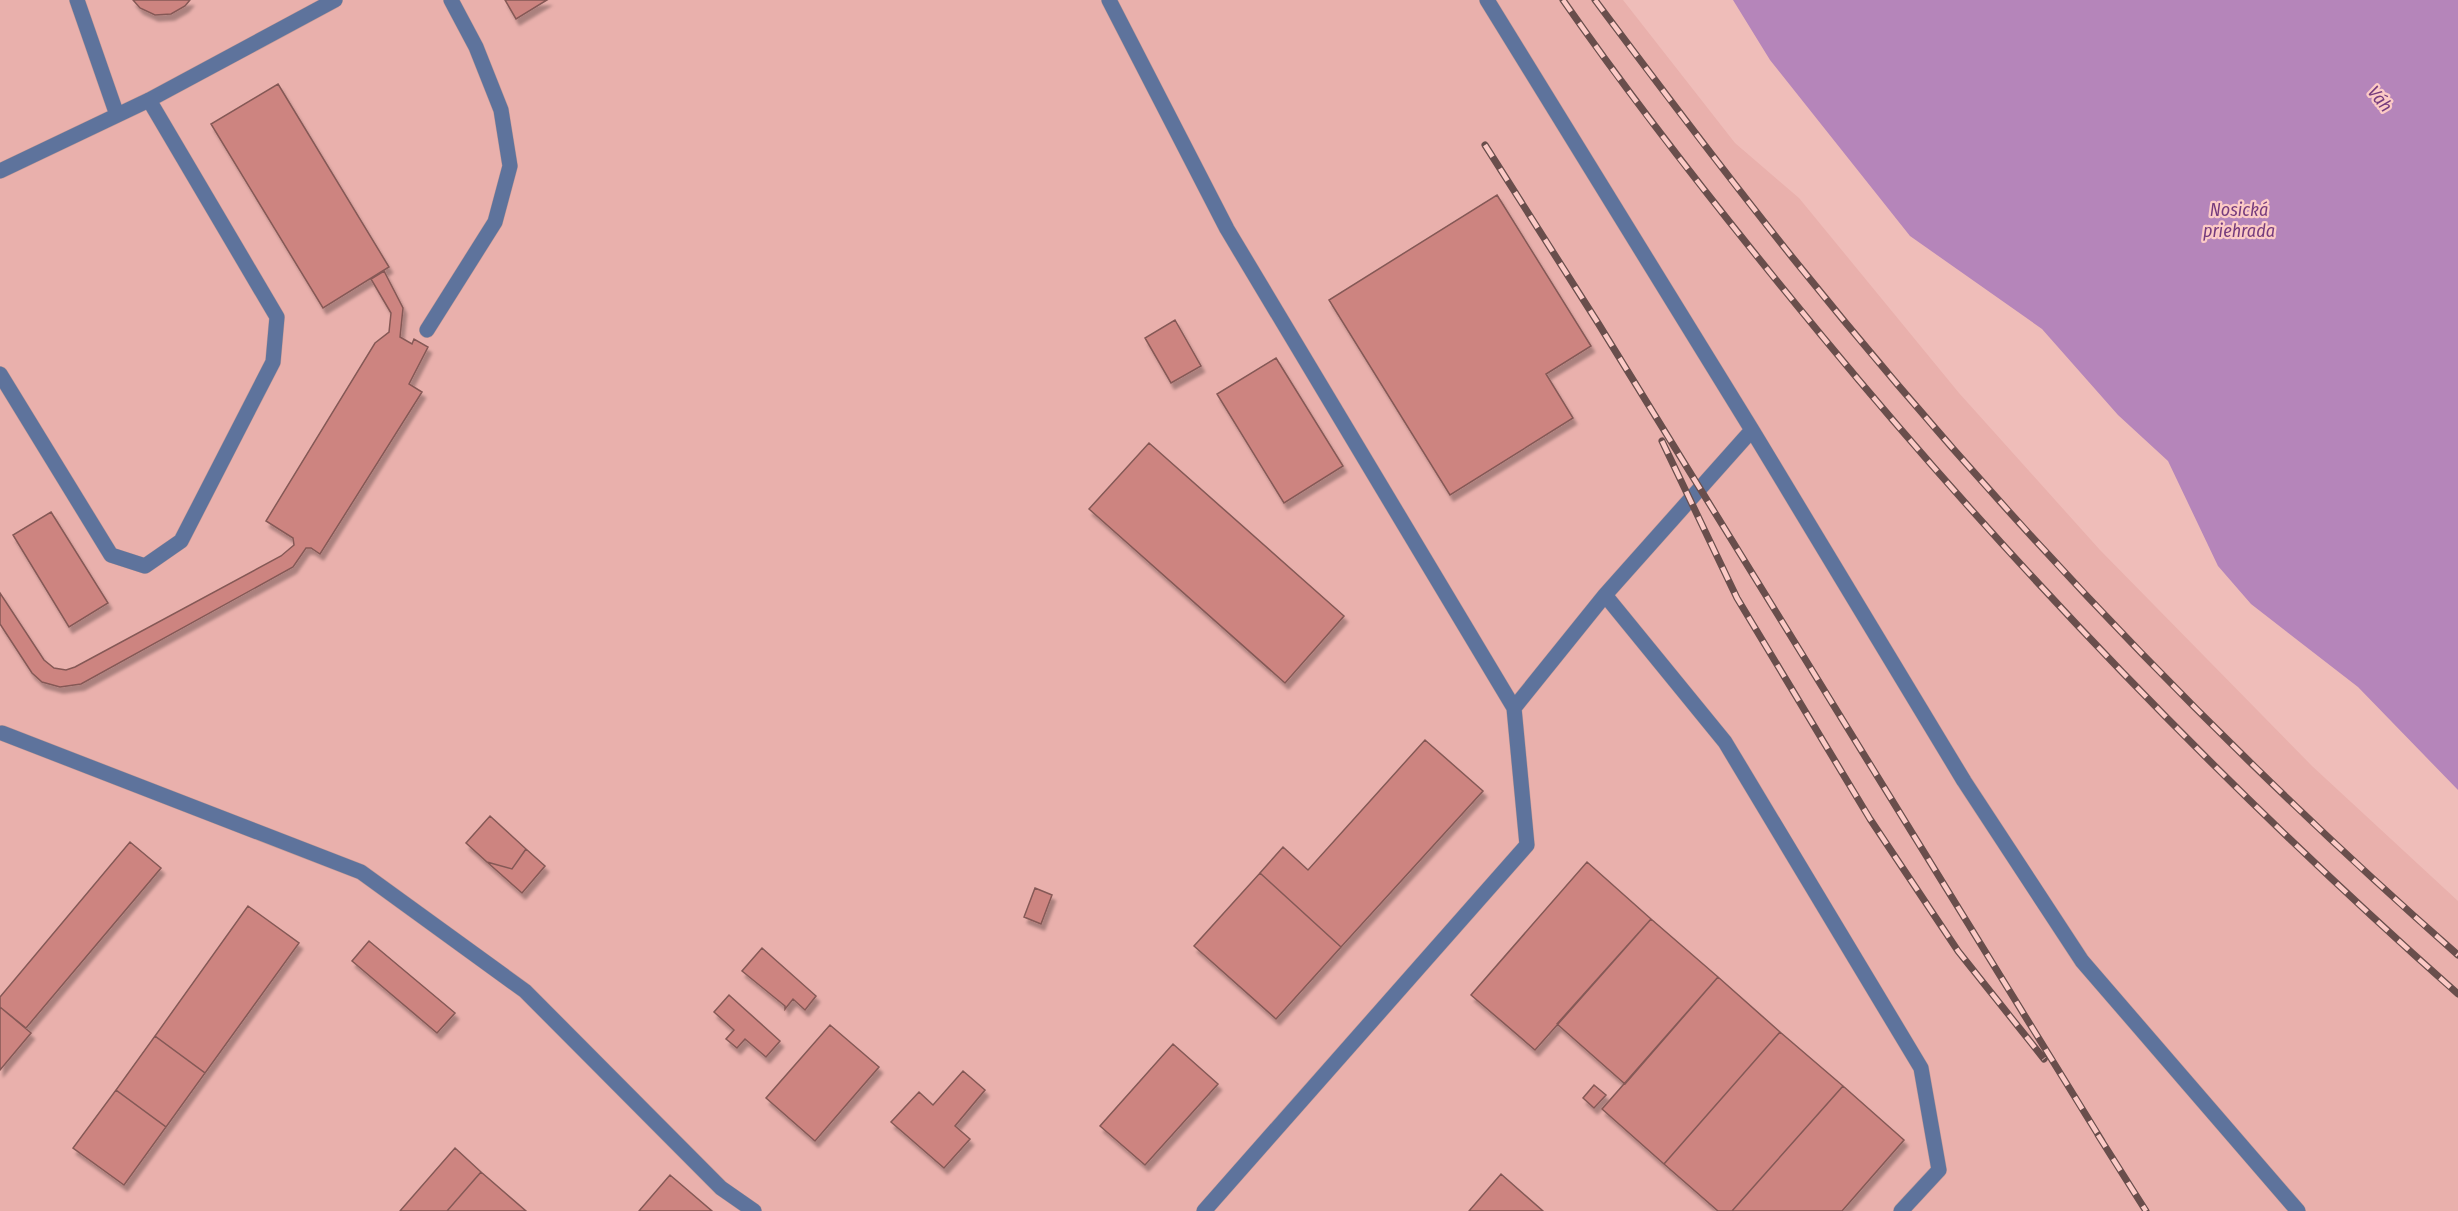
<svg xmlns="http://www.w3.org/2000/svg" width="2458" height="1211" font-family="'Fira Sans Condensed',sans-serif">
<defs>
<filter id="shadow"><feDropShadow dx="3.5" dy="6" stdDeviation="1.5" flood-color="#0004"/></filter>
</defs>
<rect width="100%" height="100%" fill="#efbdb9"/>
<!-- built -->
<path fill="#e9b0ac" d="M 0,0 L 1623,0 L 1735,143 L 1799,198 L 1959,393 L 2100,550 L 2312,766 L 2458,901 L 2458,1211 L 0,1211 Z"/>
<!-- water -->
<path fill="#b585ba" d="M 1733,0 L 2458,0 L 2458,790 L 2358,687 L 2251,604 L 2218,566 L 2168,461 L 2118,415 L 2042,329 L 1910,236 L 1770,60 Z"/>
<!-- building -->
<path fill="#cd8480" stroke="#855956" stroke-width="1.5" filter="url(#shadow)" d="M 133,0 L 190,0 L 185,6 L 171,14 L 155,15 L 140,8 Z
M 505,0 L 547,0 L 516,19 Z
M 278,84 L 389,267 L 323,308 L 211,124 Z
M 1497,195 L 1591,346 L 1546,374 L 1573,418 L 1450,495 L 1329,300 Z
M 384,271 L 403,308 L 400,337 L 412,344 L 414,339 L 428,347 L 409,384 L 422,392 L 320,554 L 311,548 L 306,548 L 293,567 L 81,684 L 60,687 L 42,682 L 32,673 L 0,624 L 0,593 L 44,660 L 54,668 L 66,670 L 75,667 L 281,556 L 294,545 L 293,538 L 266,521 L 375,343 L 389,332 L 391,313 L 371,279 Z
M 1175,320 L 1201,366 L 1171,383 L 1145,338 Z
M 1276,358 L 1343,466 L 1284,503 L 1217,394 Z
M 1149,443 L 1344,616 L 1285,683 L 1089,509 Z
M 51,512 L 108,603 L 69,627 L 13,535 Z
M 1425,740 L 1483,791 L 1341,947 L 1260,873 L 1283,847 L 1308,870 Z
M 490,816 L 526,849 L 512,869 L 487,862 L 466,843 Z
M 130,842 L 161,868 L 26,1028 L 0,1007 L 0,997 Z
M 526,849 L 545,866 L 522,893 L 487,862 L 512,869 Z
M 1587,862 L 1651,919 L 1535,1050 L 1471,995 Z
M 1260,873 L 1341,947 L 1276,1019 L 1194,946 Z
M 1035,888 L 1052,895 L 1041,924 L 1024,917 Z
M 248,906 L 299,943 L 205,1073 L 155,1036 Z
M 1651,919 L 1718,977 L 1625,1084 L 1557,1024 Z
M 369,941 L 455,1013 L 437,1033 L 352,961 Z
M 762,948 L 816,996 L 805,1010 L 793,999 L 785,1009 L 785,1006 L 742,971 Z
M 1718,977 L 1780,1032 L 1664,1164 L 1602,1109 Z
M 729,995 L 780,1041 L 766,1057 L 745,1039 L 737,1048 L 726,1039 L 734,1030 L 714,1012 Z
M 0,1007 L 31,1033 L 0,1070 Z
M 830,1025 L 879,1067 L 815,1141 L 766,1098 Z
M 1780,1032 L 1843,1086 L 1732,1211 L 1718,1211 L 1664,1164 Z
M 155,1036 L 205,1073 L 166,1127 L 116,1090 Z
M 1173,1044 L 1218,1084 L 1145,1165 L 1100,1126 Z
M 963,1071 L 985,1090 L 955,1126 L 970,1139 L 944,1168 L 891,1122 L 919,1092 L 933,1105 Z
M 1594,1085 L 1606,1095 L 1594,1108 L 1583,1098 Z
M 1843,1086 L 1904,1140 L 1842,1211 L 1732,1211 Z
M 116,1090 L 166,1127 L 124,1185 L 73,1148 Z
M 455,1148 L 481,1172 L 447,1211 L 400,1211 Z
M 481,1172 L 526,1211 L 447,1211 Z
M 1501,1174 L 1543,1211 L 1469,1211 Z
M 670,1175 L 712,1211 L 639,1211 Z"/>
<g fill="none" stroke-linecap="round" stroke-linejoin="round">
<defs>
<path id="minor" d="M 77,0 L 117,115
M 1109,0 L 1227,229 L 1514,708
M 1487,0 L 1752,430 L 1964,781 L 2082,961 L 2298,1211
M 0,171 L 149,100 L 335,0
M 427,330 L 495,222 L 510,166 L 501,110 L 476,47 L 451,0
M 0,374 L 111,555 L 145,566 L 181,541 L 273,362 L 277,317 L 149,100
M 1605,595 L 1725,742 L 1921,1068 L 1939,1170 L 1901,1211
M 2,733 L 361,872 L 525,991 L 721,1188 L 754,1211
M 1204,1211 L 1527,845 L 1514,708 L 1605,595 L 1752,430"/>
</defs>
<!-- minor casing -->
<use href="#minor" stroke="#c79c98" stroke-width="16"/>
<!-- minor -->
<use href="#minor" stroke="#5e739c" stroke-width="15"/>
<defs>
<path id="rail" d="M 1563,0 C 1644,116 1732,227 1822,336 C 2017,572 2229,791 2458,994
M 1595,0 C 1660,87 1725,173 1792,257 C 1993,507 2217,743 2458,955
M 1485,145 L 1598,323 L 2102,1141
M 1662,441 L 1737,598 L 1870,819 L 1958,951 L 2044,1059
M 2098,1135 L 2146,1211"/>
</defs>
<!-- rail casing -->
<use href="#rail" stroke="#694e4c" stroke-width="7"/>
<!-- rail -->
<use href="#rail" stroke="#fccac6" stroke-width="4.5" stroke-dasharray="14" stroke-linecap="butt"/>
</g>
<g text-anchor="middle" stroke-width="4.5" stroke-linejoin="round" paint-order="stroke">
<!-- water labels -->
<g font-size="18" font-style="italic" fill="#753b7d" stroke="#fccac6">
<text transform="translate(2380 99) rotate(52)" y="6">Váh</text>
<text x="2239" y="216">Nosická<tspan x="2239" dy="21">priehrada</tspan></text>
</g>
</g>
</svg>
